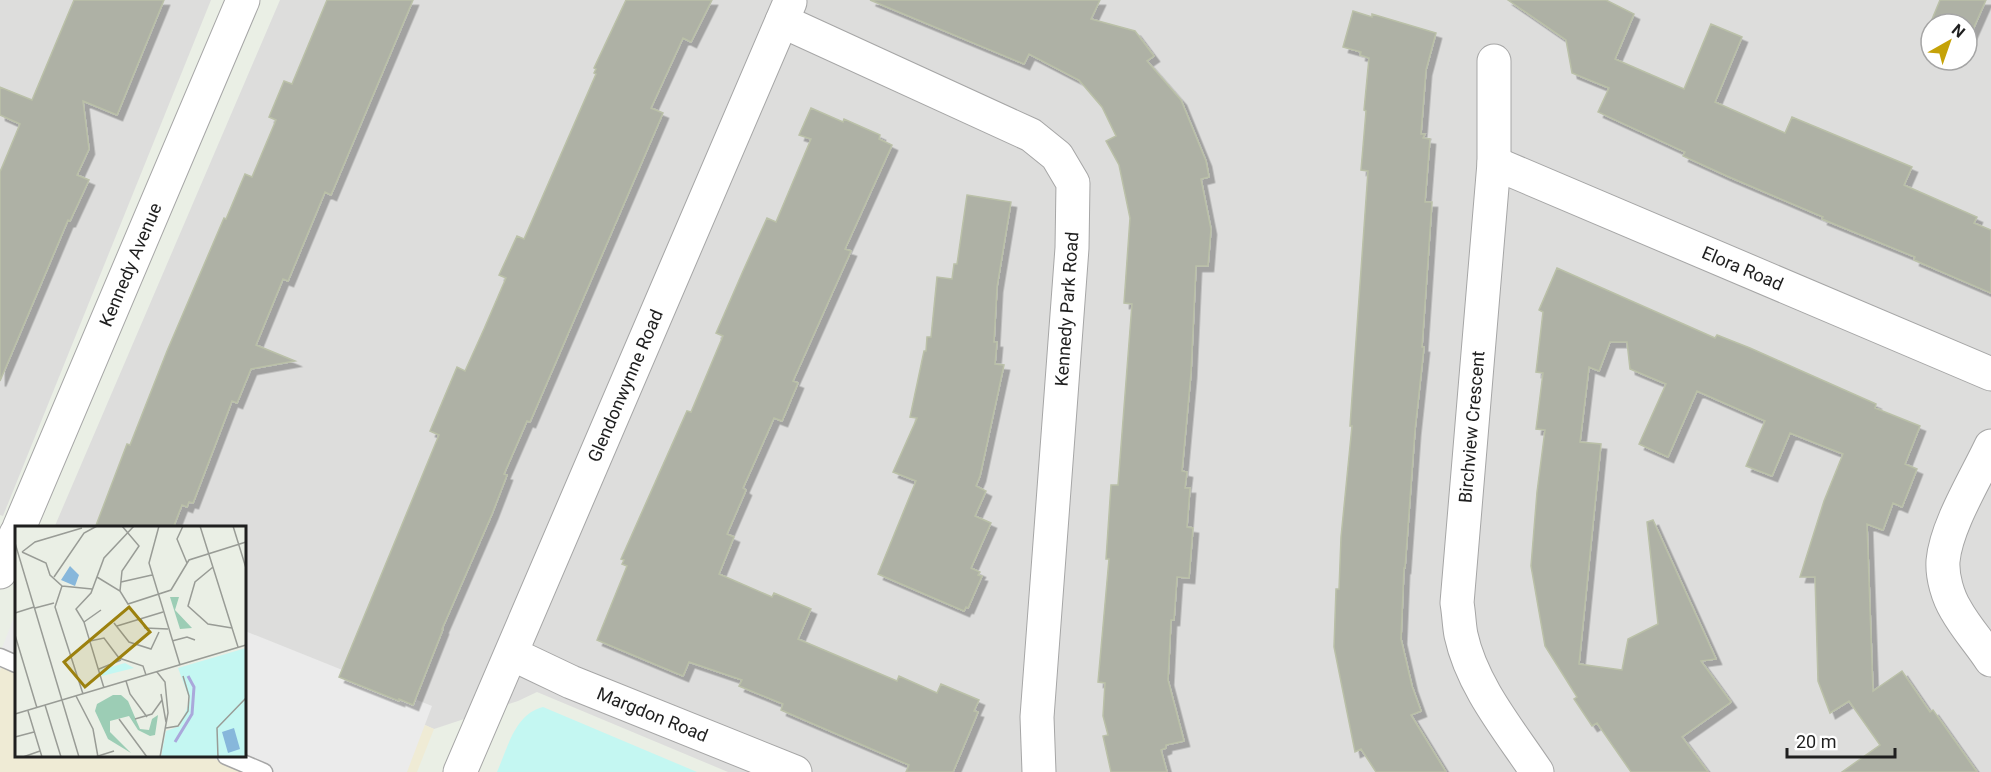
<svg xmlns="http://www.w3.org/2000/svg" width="1991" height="772" font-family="Roboto,sans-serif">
<defs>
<filter id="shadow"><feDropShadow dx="5.5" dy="5.5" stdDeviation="0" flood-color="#0004"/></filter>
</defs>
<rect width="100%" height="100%" fill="#eaefe5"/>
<!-- residential -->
<path fill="#dddddc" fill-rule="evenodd" d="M 0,0 L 211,0 L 3,516 L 0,515 Z
M 280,0 L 1991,0 L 1991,772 L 728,772 L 537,692 L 518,701 L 434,729 L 245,645 L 244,528 L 54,528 ZM 1931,24 L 1967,24 L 1967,60 L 1931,60 Z"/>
<!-- commercial -->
<path fill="#efebd5" d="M 16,626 L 16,756 L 244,756 L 245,645 L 434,729 L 417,772 L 0,772 L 0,671 Z"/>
<!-- park -->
<path fill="#c4f7f2" d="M 543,707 L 697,772 L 497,772 C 508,747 515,714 543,707 Z"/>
<!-- parking -->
<path fill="#ebebeb" d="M 16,612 L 16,672 L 0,665 L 0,653 Z
M 245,631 L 432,706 L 407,772 L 246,772 L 208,756 L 244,756 Z"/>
<!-- building -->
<path fill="#aeb1a5" stroke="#bac0a8" stroke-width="1.5" filter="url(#shadow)" d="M 74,0 L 164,0 L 117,115 L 83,101 L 89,149 L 77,175 L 89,180 L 70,221 L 68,220 L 0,381 L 0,172 L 20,124 L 0,115 L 0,87 L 32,100 Z
M 327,0 L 413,0 L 331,195 L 325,192 L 288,281 L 283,279 L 256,345 L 295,361 L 251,369 L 237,403 L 232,401 L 193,503 L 189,502 L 187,507 L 182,505 L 173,528 L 95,528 L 127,444 L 130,445 L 167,351 L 224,218 L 226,219 L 245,174 L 252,177 L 276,120 L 269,117 L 284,81 L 292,84 Z
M 626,0 L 712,0 L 691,42 L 683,38 L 651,108 L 663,113 L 530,422 L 527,421 L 504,474 L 507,475 L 492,514 L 442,629 L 443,629 L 413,705 L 399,699 L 399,701 L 339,677 L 439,435 L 430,431 L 457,367 L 465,371 L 484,329 L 506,278 L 499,275 L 517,236 L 524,239 L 596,74 L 594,73 L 596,69 L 594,68 Z
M 870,0 L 1100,0 L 1091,19 L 1135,31 L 1154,56 L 1147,61 L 1181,100 L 1206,161 L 1209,177 L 1201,179 L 1211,229 L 1208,266 L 1196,266 L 1191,373 L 1182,471 L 1187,472 L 1185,488 L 1190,488 L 1187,527 L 1193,528 L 1189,578 L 1177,577 L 1174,620 L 1171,620 L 1168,680 L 1184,741 L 1166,745 L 1166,748 L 1161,750 L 1167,772 L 1111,772 L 1103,736 L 1108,735 L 1103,716 L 1105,683 L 1098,682 L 1109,559 L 1106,559 L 1111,485 L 1118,485 L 1132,304 L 1124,303 L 1130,218 L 1119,165 L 1106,141 L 1116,136 L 1102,107 L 1079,80 L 1029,54 L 1024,64 Z
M 1508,0 L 1606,0 L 1634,14 L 1615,59 L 1684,89 L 1711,24 L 1742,37 L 1715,102 L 1785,133 L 1792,117 L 1912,167 L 1904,185 L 1977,217 L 1974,223 L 1991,230 L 1991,293 L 1914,260 L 1915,257 L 1822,219 L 1823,217 L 1727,176 L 1683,156 L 1685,152 L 1598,112 L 1609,88 L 1572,73 L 1566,40 Z
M 1940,0 L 1986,0 L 1967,43 L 1967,24 L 1931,24 L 1931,44 L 1923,41 Z
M 1353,11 L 1372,17 L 1372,14 L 1436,33 L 1426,70 L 1421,134 L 1425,134 L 1423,138 L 1430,139 L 1425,202 L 1432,202 L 1422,347 L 1424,347 L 1415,430 L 1405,568 L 1404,568 L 1401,639 L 1412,686 L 1421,711 L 1411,715 L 1446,772 L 1376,772 L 1361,749 L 1355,752 L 1334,647 L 1336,589 L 1339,589 L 1341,537 L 1352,426 L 1350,426 L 1368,171 L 1361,170 L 1366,111 L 1364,110 L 1369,58 L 1360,55 L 1361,52 L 1343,47 Z
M 811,108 L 843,122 L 844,119 L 880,135 L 879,139 L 892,145 L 845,249 L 851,251 L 793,381 L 798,383 L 782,421 L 774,418 L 743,488 L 746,490 L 727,534 L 734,537 L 719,574 L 772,597 L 774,593 L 811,609 L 798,639 L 897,681 L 899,676 L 937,693 L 941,684 L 979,700 L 974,711 L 978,712 L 953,772 L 906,772 L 909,765 L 781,710 L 783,704 L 739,686 L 742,680 L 689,662 L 683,676 L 597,640 L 627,566 L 622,564 L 624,560 L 621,559 L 687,411 L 691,412 L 723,336 L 716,333 L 743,271 L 767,218 L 776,222 L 811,139 L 799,135 Z
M 967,195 L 1011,202 L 997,287 L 994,342 L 997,342 L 995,364 L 1004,365 L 980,476 L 976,486 L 986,491 L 975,516 L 991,523 L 971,568 L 980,572 L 978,575 L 982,576 L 968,608 L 966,607 L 964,611 L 878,574 L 916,481 L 893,472 L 917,418 L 910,417 L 924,351 L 926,351 L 927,337 L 931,337 L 937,277 L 952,279 L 954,264 L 957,264 Z
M 1557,268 L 1715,338 L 1717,335 L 1750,348 L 1876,404 L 1875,408 L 1920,426 L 1905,464 L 1917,469 L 1902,507 L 1893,503 L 1883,530 L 1867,524 L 1873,691 L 1902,671 L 1930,712 L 1933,710 L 1977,772 L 1842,772 L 1880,745 L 1849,701 L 1830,713 L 1818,681 L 1815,577 L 1800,577 L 1824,501 L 1843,454 L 1790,433 L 1772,476 L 1746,466 L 1765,421 L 1697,391 L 1668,457 L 1639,444 L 1666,384 L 1630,369 L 1627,342 L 1610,342 L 1599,371 L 1589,367 L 1580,442 L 1601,444 L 1579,664 L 1622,670 L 1628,639 L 1658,624 L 1647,522 L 1653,520 L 1716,659 L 1701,661 L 1731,702 L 1682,737 L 1708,772 L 1631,772 L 1597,723 L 1592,726 L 1574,699 L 1577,697 L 1545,646 L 1531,566 L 1537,492 L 1545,430 L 1536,429 L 1543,373 L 1536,372 L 1543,312 L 1539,310 Z"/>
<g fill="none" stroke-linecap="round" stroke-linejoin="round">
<defs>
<path id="service" d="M 0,657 L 16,664
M 226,756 L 264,772"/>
<g id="minor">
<path d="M 782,21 L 1031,135 L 1057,156 L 1073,183 L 1072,248 L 1037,717 L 1039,772"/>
<path d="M 1494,61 L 1494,163 L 1457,603 C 1459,614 1459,625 1461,635 C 1472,686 1509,730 1537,772"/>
<path id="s1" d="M 1494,163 L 1991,374"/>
<path d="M 1991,446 C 1976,478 1946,526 1943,561 C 1942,577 1948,597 1956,610 C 1966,628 1980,643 1991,660"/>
<path id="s2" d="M 19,528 L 243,0"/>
<path d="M 0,572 L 16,534"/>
<path id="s3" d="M 512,654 L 571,682 L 795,772"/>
<path id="s4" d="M 460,772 L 790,2"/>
</g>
</defs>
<!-- service casing -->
<use href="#service" stroke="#a6a6a6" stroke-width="19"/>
<!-- minor casing -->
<use href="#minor" stroke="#a6a6a6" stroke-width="35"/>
<!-- service -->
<use href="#service" stroke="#fff" stroke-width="16"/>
<!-- minor -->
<use href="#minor" stroke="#fff" stroke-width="33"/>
</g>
<g text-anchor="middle" stroke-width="4.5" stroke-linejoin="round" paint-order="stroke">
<!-- street labels -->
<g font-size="18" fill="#1f1f1f" stroke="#fff">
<text dy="6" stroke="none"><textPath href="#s2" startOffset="286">Kennedy Avenue</textPath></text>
<text dy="6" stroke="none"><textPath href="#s1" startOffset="270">Elora Road</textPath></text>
<text transform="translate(1067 309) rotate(-86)" y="6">Kennedy Park Road</text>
<text dy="6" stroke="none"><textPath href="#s4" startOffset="420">Glendonwynne Road</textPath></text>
<text transform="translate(1472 427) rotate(-85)" y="6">Birchview Crescent</text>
<text dy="6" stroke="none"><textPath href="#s3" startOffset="153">Margdon Road</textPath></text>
</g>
</g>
<!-- overview -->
<g transform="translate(15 526)">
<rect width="231" height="231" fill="#eaefe5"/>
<path d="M 155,71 L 164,71 L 160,84 L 177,102 L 165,103 ZM 98,169 L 106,169 L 113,175 L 125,203 L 134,204 L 137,193 L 143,189 L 140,209 L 135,210 L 123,204 L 114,190 L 95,195 L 95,206 L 116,227 L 93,213 L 80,185 L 82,178 Z" fill="#9ccdb5"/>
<path d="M 231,122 L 231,231 L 146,231 L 151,205 L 165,200 L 175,174 L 163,142 ZM 110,137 L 119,142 L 87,150 L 86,144 Z" fill="#c4f7f2"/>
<path d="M 55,40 L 64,49 L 60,60 L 46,54 ZM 219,202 L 225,223 L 213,227 L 207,206 Z" fill="#87b7db"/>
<path fill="none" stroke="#aaa8db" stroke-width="3" d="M 160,216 L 177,188 L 179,161 L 173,150"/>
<path fill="none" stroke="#999c96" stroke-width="1.5" d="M 144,0 L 134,37 L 165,139M 168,0 L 162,13 L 172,37M 185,0 L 223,121M 218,0 L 231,42M 0,17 L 64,231M 7,26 L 31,37 L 35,49 L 47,60 L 40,81 L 68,168M 7,26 L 20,16 L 67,2M 198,41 L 180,56 L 173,80 L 193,98 L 217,102M 39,51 L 69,7 L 82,0M 82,51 L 105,65 L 113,78 L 156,64 L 174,34 L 231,16M 106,56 L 137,49M 47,60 L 77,63M 105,65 L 107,45 L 124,20 L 107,0M 20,82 L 39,77M 0,87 L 19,81M 126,93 L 130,102 L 153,103M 69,96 L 86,84M 99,97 L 114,116 L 136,123 L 144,106M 102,100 L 148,86M 0,109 L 22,182M 75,115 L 89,112 L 104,132 L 128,140 L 131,149M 157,115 L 172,111 L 180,114M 84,143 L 106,134M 142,146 L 150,156 L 153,187 L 145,231M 111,155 L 115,168 L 132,191M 89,162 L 69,96 L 61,83 L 76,67 L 89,32 L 119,0M 146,168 L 151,196M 61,170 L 78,203 L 83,231M 30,179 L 46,231M 13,185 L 27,231M 0,188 L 231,119M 104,193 L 132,231M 120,193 L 137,188 L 147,174M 151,202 L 163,200 L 173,185 L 174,170 L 168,150M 0,211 L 19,206M 8,231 L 25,225M 80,231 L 99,225M 203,231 L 202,202 L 231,172"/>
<path fill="#9c810e" fill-opacity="0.15" stroke="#9c810e" stroke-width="3" d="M 114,81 L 135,106 L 70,161 L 49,136 Z"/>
<rect width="231" height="231" fill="none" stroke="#1f1f1f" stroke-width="3"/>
</g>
<!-- north arrow -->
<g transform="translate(1949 42) rotate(40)"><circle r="28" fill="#ffffff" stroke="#a5a5a5" stroke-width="1.5"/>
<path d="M0-4.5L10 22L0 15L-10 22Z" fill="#c5a208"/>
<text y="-9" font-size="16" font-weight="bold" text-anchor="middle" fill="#1f1f1f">N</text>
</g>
<!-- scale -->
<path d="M1787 748v9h108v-9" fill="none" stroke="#1f1f1f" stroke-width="3"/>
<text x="1796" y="748" font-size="18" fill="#1f1f1f" stroke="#ffffff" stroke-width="4.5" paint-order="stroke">20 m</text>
</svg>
